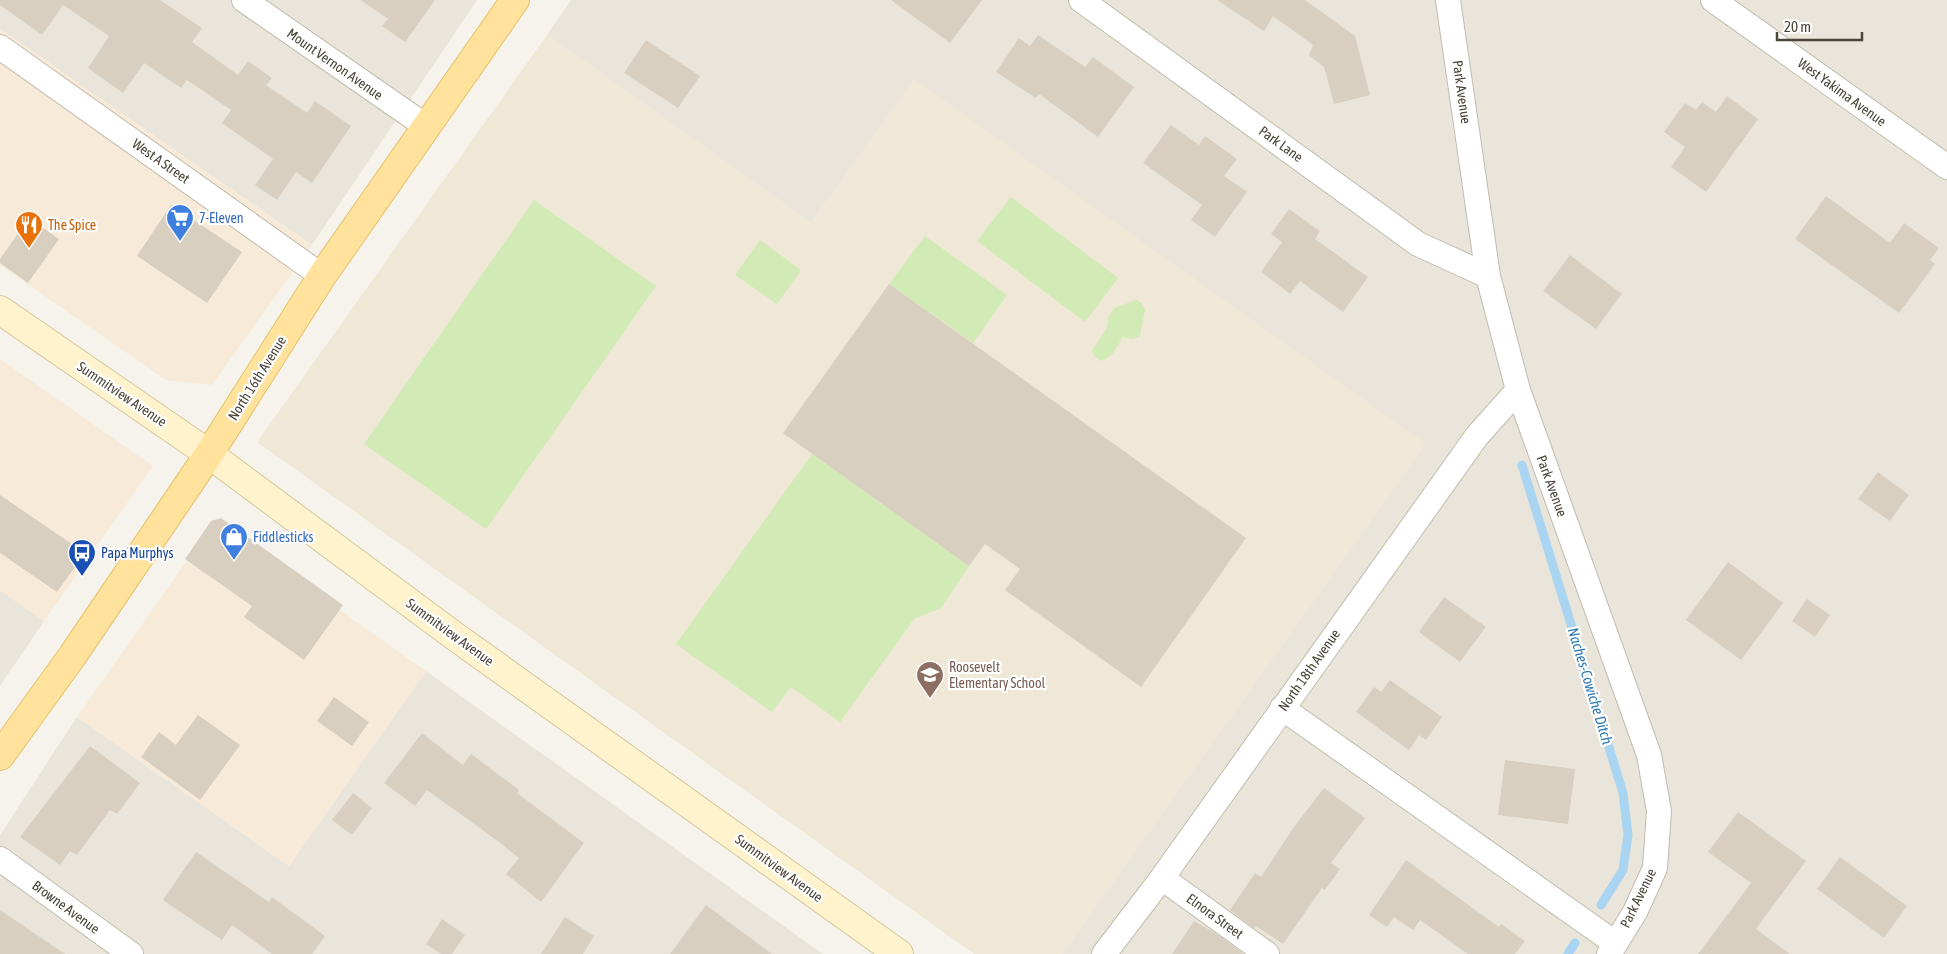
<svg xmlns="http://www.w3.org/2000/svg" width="1947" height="954" font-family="'Asap Condensed',sans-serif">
<rect width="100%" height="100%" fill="#f6f3ec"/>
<!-- residential -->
<path fill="#eae5da" d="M 0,0 L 477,0 L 312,245 L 0,29 Z
M 571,0 L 1947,0 L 1947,954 L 1062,954 L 1425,444 L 914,80 L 811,223 L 547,35 Z
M 0,590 L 44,621 L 0,686 Z
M 426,671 L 823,954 L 0,954 L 0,835 L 77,717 L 289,866 Z"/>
<!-- commercial -->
<path fill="#f7ead8" d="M 0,29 L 312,245 L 212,385 L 166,380 L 0,265 Z
M 0,359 L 153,466 L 44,621 L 0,590 Z
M 214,522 L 426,671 L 289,866 L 77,717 Z"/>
<!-- education -->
<path fill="#efe8d6" d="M 547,35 L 811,223 L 914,79 L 1426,444 L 1062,954 L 974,954 L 257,442 Z"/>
<!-- green -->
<path fill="#d2eab5" d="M 1011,197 L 1118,278 L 1085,322 L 977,241 Z
M 534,200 L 656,286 L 486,529 L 364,444 Z
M 925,236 L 1007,295 L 973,343 L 889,284 Z
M 760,240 L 801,270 L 777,304 L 735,275 Z
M 1136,300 L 1142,303 L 1145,310 L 1140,336 L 1133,339 L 1122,337 C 1117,349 1113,356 1101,361 L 1095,357 L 1092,351 L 1107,327 L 1109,316 L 1114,308 Z
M 812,454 L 969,566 L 941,608 L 914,619 L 840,722 L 791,687 L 772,712 L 676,644 Z"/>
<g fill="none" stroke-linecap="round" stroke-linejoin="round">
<!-- stream -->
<path stroke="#a9d4f2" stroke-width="9" d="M 1522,465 L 1623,793 L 1628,835 L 1623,870 L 1601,905
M 1568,954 L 1575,943"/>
</g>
<!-- building -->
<path fill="#d8cfc1" d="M 0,0 L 160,0 L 202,28 L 192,42 L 238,75 L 248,61 L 272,78 L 266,85 L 307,113 L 315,101 L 351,126 L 312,183 L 296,172 L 277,200 L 255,185 L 273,159 L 222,123 L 231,110 L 187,80 L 181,88 L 144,63 L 123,93 L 88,68 L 109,36 L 63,5 L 42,35 L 0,5 Z
M 361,0 L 435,0 L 405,42 L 382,26 L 388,19 Z
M 891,0 L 982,0 L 950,43 Z
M 1217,0 L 1305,0 L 1355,36 L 1370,95 L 1334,104 L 1324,67 L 1309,55 L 1313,45 L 1273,16 L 1264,31 Z
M 1038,35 L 1085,67 L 1093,57 L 1134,87 L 1098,137 L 1039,94 L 1036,98 L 996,72 L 1019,38 L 1030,46 Z
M 646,40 L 700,76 L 678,108 L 624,73 Z
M 1727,96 L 1758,119 L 1706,192 L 1671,167 L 1685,147 L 1664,132 L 1685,103 L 1696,110 L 1702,102 L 1716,112 Z
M 1171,125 L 1199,145 L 1205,136 L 1237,159 L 1224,176 L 1247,192 L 1215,237 L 1191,220 L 1202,205 L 1143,163 Z
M 1826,196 L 1890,243 L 1904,223 L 1939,248 L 1930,260 L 1935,264 L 1899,313 L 1795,239 Z
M 171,205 L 242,252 L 207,303 L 137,256 Z
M 1289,209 L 1320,231 L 1315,239 L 1368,277 L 1343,312 L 1300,281 L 1290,294 L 1261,272 L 1282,242 L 1271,234 Z
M 29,218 L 59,239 L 28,283 L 0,263 L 0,259 Z
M 1570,255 L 1622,294 L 1596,329 L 1543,291 Z
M 889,284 L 1246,538 L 1141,687 L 1005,590 L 1020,569 L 985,544 L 969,566 L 783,433 Z
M 1878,472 L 1909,495 L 1890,521 L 1858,499 Z
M 0,495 L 85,553 L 57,592 L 0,553 Z
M 221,518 L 343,605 L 304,660 L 244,617 L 252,606 L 185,559 L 211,521 Z
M 1728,562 L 1783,603 L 1741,660 L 1686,620 Z
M 1444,597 L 1486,627 L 1460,662 L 1419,632 Z
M 1807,599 L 1830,615 L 1815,637 L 1792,621 Z
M 1390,680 L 1442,717 L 1426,740 L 1419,735 L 1409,750 L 1356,712 L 1374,687 L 1381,692 Z
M 334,697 L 369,722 L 352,746 L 317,721 Z
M 198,715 L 240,745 L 200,800 L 141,757 L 159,732 L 176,745 Z
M 422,733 L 463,765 L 471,754 L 519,790 L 517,793 L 584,843 L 541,902 L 506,874 L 519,858 L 499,842 L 427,790 L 415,806 L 384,783 Z
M 90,746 L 140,783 L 117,814 L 110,810 L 77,855 L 70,851 L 60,865 L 20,837 Z
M 1505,760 L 1575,769 L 1568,824 L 1498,815 Z
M 1324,788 L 1365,818 L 1331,863 L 1340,869 L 1325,890 L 1322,888 L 1283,944 L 1256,926 L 1254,928 L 1230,910 L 1255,873 L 1261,877 L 1294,827 Z
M 353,793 L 372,808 L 352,835 L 332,820 Z
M 1738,812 L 1806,861 L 1756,929 L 1790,954 L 1698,954 L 1751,883 L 1708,852 Z
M 196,852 L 269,902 L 272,897 L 325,936 L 312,954 L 272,954 L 232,925 L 222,940 L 163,900 Z
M 1840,857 L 1907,906 L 1884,938 L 1817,889 Z
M 1406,860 L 1499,927 L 1501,924 L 1525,941 L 1515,954 L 1468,954 L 1420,920 L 1413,930 L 1394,917 L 1387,927 L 1369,915 Z
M 706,905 L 772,954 L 670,954 Z
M 0,910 L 65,954 L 0,954 Z
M 565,917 L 594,936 L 583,954 L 541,954 Z
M 442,919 L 465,935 L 452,954 L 441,954 L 426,944 Z
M 1194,921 L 1215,933 L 1244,954 L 1172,954 Z"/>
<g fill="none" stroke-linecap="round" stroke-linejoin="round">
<defs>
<path id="street" d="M 244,0 L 427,127
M 1081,0 L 1418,244 L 1488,276
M 1448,0 L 1488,276 L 1518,390 L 1649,755 L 1659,811 L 1655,868 L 1635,912 L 1609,954
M 1713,0 L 1947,167
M 0,47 L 322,276
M 1282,708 L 1615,943
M 0,859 L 131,954
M 1162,878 L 1267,954
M 1104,954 L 1162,878 L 1477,436 L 1518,390"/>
<path id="secondary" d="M 0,310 L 209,454 L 453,635 L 899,954"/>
<path id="primary" d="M 0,756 L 73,655 L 209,454 L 322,276 L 515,0"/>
</defs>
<!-- street casing -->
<use href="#street" stroke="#c2bbae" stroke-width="26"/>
<!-- secondary casing -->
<use href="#secondary" stroke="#d6c79b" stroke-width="30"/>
<!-- primary casing -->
<use href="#primary" stroke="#e6c16a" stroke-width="30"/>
<!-- street -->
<use href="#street" stroke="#fff" stroke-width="24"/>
<!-- secondary -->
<use href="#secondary" stroke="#fff3cd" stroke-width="28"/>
<!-- primary -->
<use href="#primary" stroke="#ffe39c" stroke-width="28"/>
</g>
<!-- icons -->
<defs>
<symbol id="supermarket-pin" viewBox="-11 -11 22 30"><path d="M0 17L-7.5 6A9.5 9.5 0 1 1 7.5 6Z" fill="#3f7fe0" stroke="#fff"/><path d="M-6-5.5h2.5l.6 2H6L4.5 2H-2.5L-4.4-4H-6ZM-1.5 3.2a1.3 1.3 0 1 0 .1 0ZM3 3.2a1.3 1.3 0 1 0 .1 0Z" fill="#fff"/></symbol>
<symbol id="restaurant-pin" viewBox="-11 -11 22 30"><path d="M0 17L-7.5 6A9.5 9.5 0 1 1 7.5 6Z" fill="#e8710a" stroke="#fff"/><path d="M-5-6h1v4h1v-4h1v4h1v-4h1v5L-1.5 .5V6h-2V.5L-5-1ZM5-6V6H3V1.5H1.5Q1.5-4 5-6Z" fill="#fff"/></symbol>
<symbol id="shop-pin" viewBox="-11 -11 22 30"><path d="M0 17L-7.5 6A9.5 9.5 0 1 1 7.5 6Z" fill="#3f7fe0" stroke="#fff"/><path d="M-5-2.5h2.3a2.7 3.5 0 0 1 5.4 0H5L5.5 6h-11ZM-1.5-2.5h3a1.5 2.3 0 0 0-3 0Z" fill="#fff"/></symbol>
<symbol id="bus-pin" viewBox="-11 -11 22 30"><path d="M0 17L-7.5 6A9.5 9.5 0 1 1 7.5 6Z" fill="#1a4fb4" stroke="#fff"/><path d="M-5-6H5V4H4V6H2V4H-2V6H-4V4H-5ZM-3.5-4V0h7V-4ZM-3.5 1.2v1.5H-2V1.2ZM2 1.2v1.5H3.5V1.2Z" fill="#fff"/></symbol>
<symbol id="school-pin" viewBox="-11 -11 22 30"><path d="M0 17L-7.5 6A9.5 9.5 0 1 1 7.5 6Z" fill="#8d6e63" stroke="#fff"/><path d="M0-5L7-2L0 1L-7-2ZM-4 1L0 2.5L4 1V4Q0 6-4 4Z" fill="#fff"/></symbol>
</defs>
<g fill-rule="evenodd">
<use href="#supermarket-pin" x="164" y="202" width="32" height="43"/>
<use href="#restaurant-pin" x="13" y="209" width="32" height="43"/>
<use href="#shop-pin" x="218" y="521" width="32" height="43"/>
<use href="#bus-pin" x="66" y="537" width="32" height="43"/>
<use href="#school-pin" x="914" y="659" width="32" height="43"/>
</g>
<g text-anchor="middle" stroke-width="4.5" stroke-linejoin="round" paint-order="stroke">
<!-- street labels -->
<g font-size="14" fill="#4b4439" stroke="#fff">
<text transform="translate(335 64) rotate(35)" y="5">Mount Vernon Avenue</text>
<text transform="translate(1462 92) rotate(82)" y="5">Park Avenue</text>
<text transform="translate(1842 92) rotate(36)" y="5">West Yakima Avenue</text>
<text transform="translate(1281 144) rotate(36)" y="5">Park Lane</text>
<text transform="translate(161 161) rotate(35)" y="5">West A Street</text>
<text transform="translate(257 378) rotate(-58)" y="5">North 16th Avenue</text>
<text transform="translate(122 394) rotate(34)" y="5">Summitview Avenue</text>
<text transform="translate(1552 486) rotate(70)" y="5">Park Avenue</text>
<text transform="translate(450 632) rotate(36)" y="5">Summitview Avenue</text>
<text transform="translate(1309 670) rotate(-55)" y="5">North 18th Avenue</text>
<text transform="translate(779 868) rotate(36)" y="5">Summitview Avenue</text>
<text transform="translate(1638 898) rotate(-64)" y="5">Park Avenue</text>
<text transform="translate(66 907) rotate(36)" y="5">Browne Avenue</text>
<text transform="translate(1215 916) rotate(36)" y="5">Elnora Street</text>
</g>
<!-- shop labels -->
<g font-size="14" fill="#366cbe" stroke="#fff" text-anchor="start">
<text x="199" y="223">7-Eleven</text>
<text x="253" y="542">Fiddlesticks</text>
</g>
<!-- food labels -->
<g font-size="14" fill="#c56008" stroke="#fff" text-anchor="start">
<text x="48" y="230">The Spice</text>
</g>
<!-- transit labels -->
<g font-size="14" fill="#164399" stroke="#fff" text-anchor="start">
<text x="101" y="558">Papa Murphys</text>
</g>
<!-- education labels -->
<g font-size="14" fill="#785e54" stroke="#fff" text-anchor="start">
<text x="949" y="672">Roosevelt<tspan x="949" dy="16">Elementary School</tspan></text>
</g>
<!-- water labels -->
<g font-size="15" font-style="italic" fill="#2e7ab2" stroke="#fff">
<text transform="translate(1590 686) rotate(73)" y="5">Naches-Cowiche Ditch</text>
</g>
</g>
<!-- scale -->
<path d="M1777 32v8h85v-8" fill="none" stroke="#4b4439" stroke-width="2.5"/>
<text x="1784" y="32" font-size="15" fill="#4b4439" stroke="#ffffff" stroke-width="4" paint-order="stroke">20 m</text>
</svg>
